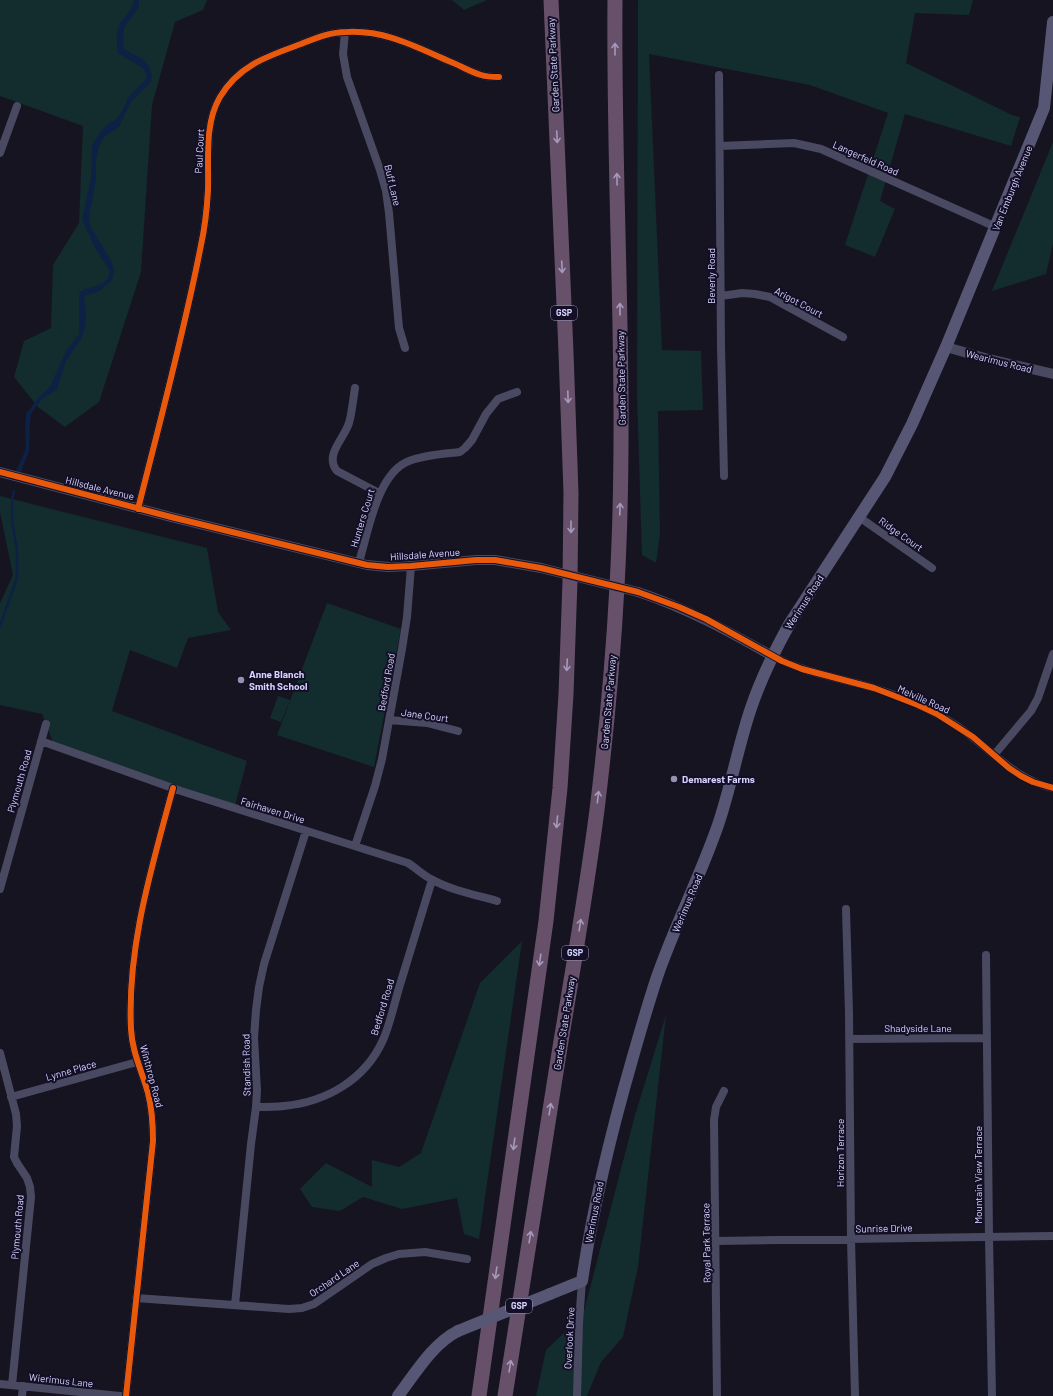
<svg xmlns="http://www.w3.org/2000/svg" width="1053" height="1396" font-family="Barlow,sans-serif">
<rect width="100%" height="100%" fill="#161421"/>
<!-- green -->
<path fill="#132c2d" d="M 0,0 L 207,0 L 203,10 L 175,22 L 152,105 L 141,272 L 99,402 L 65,427 L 38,407 L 14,377 L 24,341 L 51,328 L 53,265 L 79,223 L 83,126 L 0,96 Z
M 452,0 L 487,0 L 464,10 Z
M 638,0 L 973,0 L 969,15 L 915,13 L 906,63 L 1012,115 L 1020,117 L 1011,146 L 905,114 L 880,201 L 895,209 L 875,257 L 845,245 L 888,113 L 810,85 L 649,54 L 662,350 L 701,351 L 703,410 L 658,411 L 660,534 L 656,563 L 642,555 L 637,397 Z
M 1053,142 L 1053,244 L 1046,274 L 992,291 Z
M 0,496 L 207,548 L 218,612 L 231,630 L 188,638 L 177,668 L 130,650 L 112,711 L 247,761 L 234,809 L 56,750 L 42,714 L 0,705 L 0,603 L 13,575 L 0,512 Z
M 327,603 L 401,629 L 374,767 L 277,735 Z
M 278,696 L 290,700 L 281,722 L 270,718 Z
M 522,941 L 479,1239 L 464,1234 L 457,1198 L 402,1209 L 363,1197 L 340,1211 L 312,1207 L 300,1189 L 326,1163 L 372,1187 L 372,1160 L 399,1167 L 421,1153 L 480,983 Z
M 666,1015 L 638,1267 L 623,1337 L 601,1362 L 587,1396 L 536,1396 L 546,1350 L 583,1315 L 635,1115 Z"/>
<!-- water -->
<path fill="#0d2144" d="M 134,0 L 139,0 L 139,7 L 124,28 L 123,43 L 124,49 L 144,60 L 149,67 L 152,76 L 151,82 L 130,103 L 119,127 L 104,137 L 99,146 L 96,160 L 96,179 L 89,217 L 90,226 L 112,262 L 114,270 L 112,280 L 98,292 L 87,295 L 84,298 L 86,311 L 85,328 L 81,339 L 66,361 L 57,389 L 41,400 L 31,414 L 30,424 L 29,451 L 21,472 L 16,471 L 25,451 L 26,446 L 25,430 L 26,414 L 39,397 L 50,387 L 66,351 L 79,334 L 79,298 L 80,292 C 92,284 107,289 110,271 L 95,248 L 82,219 L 91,178 L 92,145 L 101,131 L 110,122 L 116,120 L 122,111 L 128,98 L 145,80 L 147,76 L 143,68 L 118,53 C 117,46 116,35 118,28 C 122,18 132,11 134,0 Z"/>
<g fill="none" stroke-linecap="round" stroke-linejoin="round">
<!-- stream -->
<path stroke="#0d2144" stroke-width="2.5" d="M 0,626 L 17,578 L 17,551 L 12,520 L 12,499 L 14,491"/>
<!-- minor -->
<path stroke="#4a4962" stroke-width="8" d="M 345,32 L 343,54 L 347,77 L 380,170 L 386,191 L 389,213 L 399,328 L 405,348
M 719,75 L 721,346 L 724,476
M 720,146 L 794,143 L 821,149 L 996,227
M 0,153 L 17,106
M 721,296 L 742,293 L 755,294 L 770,297 L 843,337
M 355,388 C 353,400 352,412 349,423 C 344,439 324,455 337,471 L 379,493
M 138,509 C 160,421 184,333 201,245 C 205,227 207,208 208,190 C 209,160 204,124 220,97 C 239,65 268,56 301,44 C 316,38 330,32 347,32 C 386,30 416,47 451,62 C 461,66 471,72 481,75 C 487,77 493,77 499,77
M 859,517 L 932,568
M 359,562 C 368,533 377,473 409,461 C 424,455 443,454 460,452 L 465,448 L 472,440 L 486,414 L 498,399 L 517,392
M 772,656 C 801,671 825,675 856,683 C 888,691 929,707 957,726 C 989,747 1014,780 1053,788
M 389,720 L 427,723 L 458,731
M 41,741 L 181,791 L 408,863 C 416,868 423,875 431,879 C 450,890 476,895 497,901
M 994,755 L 1031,711 L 1038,698 L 1053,654
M 355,846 L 375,786 L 382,759 L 402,649 L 407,617 L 411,566
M 0,889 L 46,724
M 846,909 L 849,1013 L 851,1239 L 855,1396
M 986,955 L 989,1237 L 992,1396
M 850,1039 L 987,1038
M 0,1053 L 16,1114 L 17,1126 L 14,1157 L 17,1163 L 27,1178 L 30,1187 L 31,1197 L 12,1385
M 11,1097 L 137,1062
M 256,1107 C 265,1107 274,1107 284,1106 C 326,1102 365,1080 383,1040 C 390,1024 394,1005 399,988 C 410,952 421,916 432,880
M 716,1241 L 1053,1236
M 136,1298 L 289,1309 L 302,1308 L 314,1304 L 372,1264 L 386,1258 L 399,1254 L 425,1252 L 467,1259
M 235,1305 L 251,1144 L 256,1107 L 257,1090 L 254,1038 L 256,1010 L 259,987 L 264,964 L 306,831
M 0,1384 L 120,1396
M 22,1396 L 23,1386
M 126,1396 L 153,1141 C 153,1124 152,1109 148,1093 C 142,1071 132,1052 131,1029 C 127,946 152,867 173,788
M 577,1396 L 579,1323 L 582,1281
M 717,1396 L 714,1120 L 716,1107 L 724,1091"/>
<!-- tertiary -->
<path stroke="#4a4962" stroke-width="10" d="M 946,347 L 985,358 L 1053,374
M 0,472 L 171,517 L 367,565 L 388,567 L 411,566 L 476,560 L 495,560 L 541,568
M 638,592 C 686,608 728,631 772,656"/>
<!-- secondary -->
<path stroke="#575674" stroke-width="12" d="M 550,1294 L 582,1281 C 593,1205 611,1133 632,1060 C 640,1032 648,1004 657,977 C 675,925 700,877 718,825 C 731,787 738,746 751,708 C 761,678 775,650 790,623 L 885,477 L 912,424 L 946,347 L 1044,108 L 1053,22
M 398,1396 C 415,1374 432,1344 458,1331"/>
<!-- motorway -->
<path stroke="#67516a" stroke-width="15" d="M 479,1396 L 546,921 L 560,788 L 566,694 L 570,581 L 571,493 L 566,352 L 551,0
M 505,1396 C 524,1277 542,1159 561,1041 C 574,964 587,887 597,810 C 606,736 613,661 617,586 C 628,390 613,195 615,0"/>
<!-- tertiary-bridge -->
<path stroke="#4a4962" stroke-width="10" d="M 541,568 L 638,592"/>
<!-- secondary-bridge -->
<path stroke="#575674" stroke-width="12" d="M 458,1331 L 550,1294"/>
<defs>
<path id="cycleway" d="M 0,472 L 171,517 L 367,565 L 388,567 L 411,566 L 476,560 L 495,560 L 541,568 L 638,592 L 679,607 L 706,619 L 782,661 L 802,669 L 874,688 L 918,705 L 937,714 L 973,737 L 1009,768 L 1021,776 L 1033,782 L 1053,788
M 138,509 C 160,421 184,333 201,245 C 205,227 207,208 208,190 C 209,160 204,124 220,97 C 239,65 268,56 301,44 C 316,38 330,32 347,32 C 386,30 416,47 451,62 C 461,66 471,72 481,75 C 487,77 493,77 499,77
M 126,1396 L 153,1141 C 153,1124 152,1109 148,1093 C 142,1071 132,1052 131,1029 C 127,946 152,867 173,788"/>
</defs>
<!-- cycleway casing -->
<use href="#cycleway" stroke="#130f26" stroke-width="8"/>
<!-- cycleway -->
<use href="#cycleway" stroke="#e8590c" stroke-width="6"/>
</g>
<!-- one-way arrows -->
<defs><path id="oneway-shaft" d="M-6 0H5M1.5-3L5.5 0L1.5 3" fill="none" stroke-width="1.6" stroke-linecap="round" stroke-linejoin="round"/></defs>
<g stroke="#a699bc">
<use href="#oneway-shaft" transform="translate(615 49) rotate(-90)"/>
<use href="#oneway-shaft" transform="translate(557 137) rotate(87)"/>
<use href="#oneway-shaft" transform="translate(617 179) rotate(-91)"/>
<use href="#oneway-shaft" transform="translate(562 267) rotate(87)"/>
<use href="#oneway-shaft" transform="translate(620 309) rotate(-91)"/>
<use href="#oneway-shaft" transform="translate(568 397) rotate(88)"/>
<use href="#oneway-shaft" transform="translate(620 509) rotate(-88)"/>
<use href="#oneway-shaft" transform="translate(571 527) rotate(90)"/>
<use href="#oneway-shaft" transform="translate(567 665) rotate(93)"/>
<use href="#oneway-shaft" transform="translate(598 797) rotate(-83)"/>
<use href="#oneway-shaft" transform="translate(557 822) rotate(95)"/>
<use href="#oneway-shaft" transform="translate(580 925) rotate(-81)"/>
<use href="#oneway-shaft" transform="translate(540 960) rotate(98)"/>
<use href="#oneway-shaft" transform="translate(550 1109) rotate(-81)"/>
<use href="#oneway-shaft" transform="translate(514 1144) rotate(98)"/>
<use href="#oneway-shaft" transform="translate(530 1237) rotate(-81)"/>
<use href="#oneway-shaft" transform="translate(496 1273) rotate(98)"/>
<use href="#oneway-shaft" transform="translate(510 1366) rotate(-81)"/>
</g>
<!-- markers -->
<g fill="#9591b1" stroke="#130f26" stroke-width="1.5">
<circle cx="241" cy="680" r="4"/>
<circle cx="674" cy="779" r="4"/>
</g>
<g text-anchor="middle" stroke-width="4" stroke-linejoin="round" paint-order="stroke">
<!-- shield labels -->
<g fill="#130f26" stroke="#9e99be" stroke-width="1">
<rect x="551" y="306" width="26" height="14" rx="3"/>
<rect x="562" y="946" width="26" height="14" rx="3"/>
<rect x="506" y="1299" width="26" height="14" rx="3"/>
</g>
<g font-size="9" font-weight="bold" fill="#d9d4ff">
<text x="564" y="316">GSP</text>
<text x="575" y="956">GSP</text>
<text x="519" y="1309">GSP</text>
</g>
<!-- street labels -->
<g font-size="10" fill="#d9d4ff" stroke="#130f26">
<text transform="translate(553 65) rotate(-93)" y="4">Garden State Parkway</text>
<text transform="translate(199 151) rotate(-87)" y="4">Paul Court</text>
<text transform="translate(866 158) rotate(24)" y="4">Langerfeld Road</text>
<text transform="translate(393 185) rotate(77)" y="4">Buff Lane</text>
<text transform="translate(1012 188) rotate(-68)" y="4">Van Emburgh Avenue</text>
<text transform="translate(711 276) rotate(-90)" y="4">Beverly Road</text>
<text transform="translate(799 302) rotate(28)" y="4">Arigot Court</text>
<text transform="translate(999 361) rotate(14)" y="4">Wearimus Road</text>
<text transform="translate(621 378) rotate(-91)" y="4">Garden State Parkway</text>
<text transform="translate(100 488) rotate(14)" y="4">Hillsdale Avenue</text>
<text transform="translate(362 518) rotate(-73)" y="4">Hunters Court</text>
<text transform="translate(901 534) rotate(35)" y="4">Ridge Court</text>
<text transform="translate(425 554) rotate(-4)" y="4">Hillsdale Avenue</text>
<text transform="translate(804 602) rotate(-57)" y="4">Werimus Road</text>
<text transform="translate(386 682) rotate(-80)" y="4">Bedford Road</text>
<text transform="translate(924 699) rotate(24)" y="4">Melville Road</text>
<text transform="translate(608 702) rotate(-85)" y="4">Garden State Parkway</text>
<text transform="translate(425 715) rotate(8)" y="4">Jane Court</text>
<text transform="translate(19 781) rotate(-74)" y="4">Plymouth Road</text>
<text transform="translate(273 810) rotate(17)" y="4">Fairhaven Drive</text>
<text transform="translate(687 903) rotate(-67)" y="4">Werimus Road</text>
<text transform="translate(382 1007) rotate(-73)" y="4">Bedford Road</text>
<text transform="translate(564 1023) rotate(-81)" y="4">Garden State Parkway</text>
<text x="918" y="1032">Shadyside Lane</text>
<text transform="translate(246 1065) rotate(-91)" y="4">Standish Road</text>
<text transform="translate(71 1070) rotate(-16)" y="4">Lynne Place</text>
<text transform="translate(152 1076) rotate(75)" y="4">Winthrop Road</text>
<text transform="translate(840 1153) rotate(-90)" y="4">Horizon Terrace</text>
<text transform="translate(978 1175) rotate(-90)" y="4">Mountain View Terrace</text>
<text transform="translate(594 1212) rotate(-79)" y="4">Werimus Road</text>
<text transform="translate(17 1227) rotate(-85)" y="4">Plymouth Road</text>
<text transform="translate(884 1228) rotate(-1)" y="4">Sunrise Drive</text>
<text transform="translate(706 1243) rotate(-91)" y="4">Royal Park Terrace</text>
<text transform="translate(334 1278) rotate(-34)" y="4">Orchard Lane</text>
<text transform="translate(569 1338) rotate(-87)" y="4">Overlook Drive</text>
<text transform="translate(61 1380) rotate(6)" y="4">Wierimus Lane</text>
</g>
<!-- poi labels -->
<g font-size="10" font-weight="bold" fill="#d9d4ff" stroke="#130f26" text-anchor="start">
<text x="249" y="678">Anne Blanch<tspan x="249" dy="12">Smith School</tspan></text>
<text x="682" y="783">Demarest Farms</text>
</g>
</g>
</svg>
